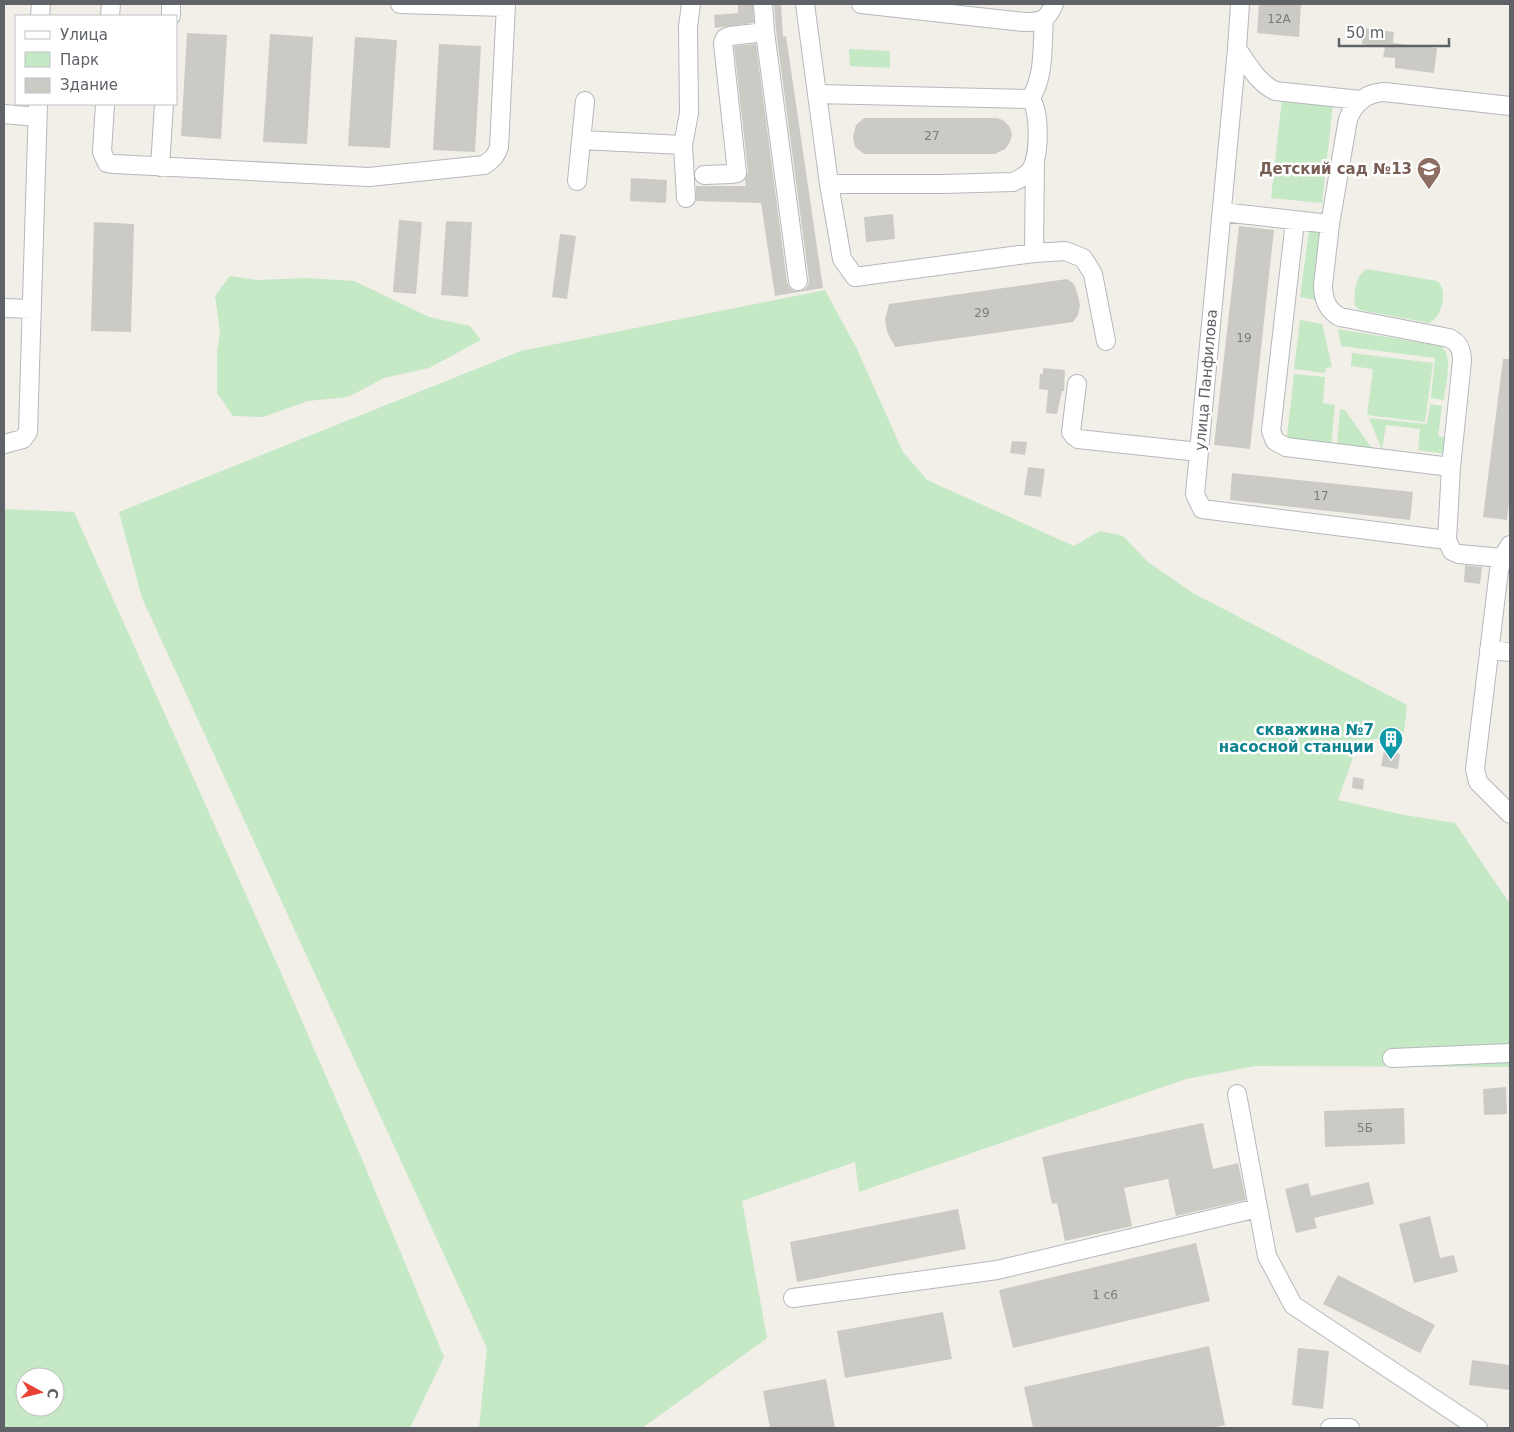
<svg xmlns="http://www.w3.org/2000/svg" width="1514" height="1432" font-family="'DejaVu Sans',sans-serif">
<rect width="100%" height="100%" fill="#f1efe8"/>
<!-- green -->
<path fill="#c5e8c5" fill-rule="evenodd" d="M 849,49 L 890,51 L 890,68 L 850,66 Z
M 1282,99 L 1333,105 L 1322,203 L 1271,198 Z
M 1313,229 L 1321,230 L 1324,234 L 1316,300 L 1300,297 L 1309,231 Z
M 1367,269 L 1437,281 C 1449,290 1442,317 1429,323 L 1360,310 L 1355,306 C 1353,294 1356,274 1367,269 Z
M 230,276 L 256,280 L 307,278 L 354,281 L 429,317 L 470,326 L 481,340 L 429,368 L 384,378 L 348,397 L 308,401 L 263,417 L 233,416 L 217,393 L 217,353 L 220,331 L 215,296 Z
M 825,290 L 856,347 L 903,452 L 927,480 L 1074,546 L 1100,531 L 1123,536 L 1148,562 L 1193,593 L 1407,705 L 1404,732 L 1358,743 L 1338,800 L 1404,815 L 1455,823 L 1510,904 L 1510,1067 L 1255,1066 L 1186,1079 L 859,1192 L 855,1162 L 742,1201 L 767,1338 L 642,1428 L 479,1428 L 487,1348 L 142,598 L 119,512 L 521,351 Z
M 1300,320 L 1322,324 L 1332,367 L 1326,368 L 1325,373 L 1294,369 Z
M 1338,329 L 1441,346 C 1454,355 1445,386 1444,400 L 1431,398 L 1435,358 L 1341,346 Z
M 1352,353 L 1433,363 L 1425,422 L 1367,415 L 1373,369 L 1351,366 Z
M 1294,374 L 1325,377 L 1323,403 L 1335,405 L 1331,446 L 1291,440 L 1287,436 Z
M 1430,404 L 1442,406 L 1438,436 L 1449,438 L 1445,454 L 1418,450 L 1420,429 L 1386,425 L 1382,450 L 1369,418 L 1427,424 Z
M 1340,409 L 1345,410 L 1373,450 L 1337,445 Z
M 4,509 L 74,512 L 282,975 L 361,1157 L 444,1357 L 410,1428 L 4,1428 ZM 25,1377 L 55,1377 L 55,1407 L 25,1407 Z"/>
<!-- building -->
<path fill="#cccac5" d="M 738,4 L 753,4 L 754,23 L 715,28 L 714,15 L 738,13 Z
M 774,4 L 781,4 L 783,37 L 786,36 L 823,288 L 775,296 L 761,203 L 696,201 L 696,186 L 746,186 L 745,180 L 748,172 L 734,46 L 756,44 L 787,282 L 790,288 L 794,291 L 800,291 L 805,289 L 808,285 L 809,280 L 776,31 Z
M 1259,4 L 1301,4 L 1299,37 L 1257,33 Z
M 1364,28 L 1394,32 L 1393,43 L 1437,48 L 1434,73 L 1395,68 L 1395,58 L 1383,57 L 1385,47 L 1362,44 Z
M 187,33 L 227,35 L 221,139 L 181,136 Z
M 270,34 L 313,37 L 307,144 L 263,142 Z
M 355,37 L 397,40 L 390,148 L 348,146 Z
M 439,44 L 481,46 L 475,152 L 433,150 Z
M 864,118 L 996,118 L 1003,120 L 1010,127 L 1012,135 L 1010,142 L 1005,149 L 995,154 L 864,154 L 855,147 L 853,137 L 856,125 Z
M 631,178 L 667,180 L 666,203 L 630,201 Z
M 893,214 L 895,239 L 866,242 L 864,217 Z
M 399,220 L 422,222 L 416,294 L 393,292 Z
M 446,221 L 472,222 L 468,297 L 441,295 Z
M 94,222 L 134,224 L 131,332 L 91,331 Z
M 1239,226 L 1274,230 L 1250,449 L 1214,445 Z
M 560,234 L 576,236 L 567,299 L 552,297 Z
M 1067,279 L 1074,284 L 1078,296 L 1080,306 L 1078,315 L 1073,322 L 895,347 L 887,332 L 885,319 L 889,304 Z
M 1503,359 L 1510,359 L 1510,495 L 1507,520 L 1483,517 Z
M 1043,368 L 1065,370 L 1064,391 L 1062,391 L 1057,414 L 1046,413 L 1048,390 L 1039,389 L 1040,374 L 1043,374 Z
M 1012,441 L 1027,442 L 1025,455 L 1010,453 Z
M 1028,467 L 1045,469 L 1041,497 L 1024,495 Z
M 1232,473 L 1413,492 L 1410,520 L 1230,500 Z
M 1465,565 L 1482,567 L 1480,584 L 1464,582 Z
M 1384,751 L 1400,754 L 1398,769 L 1381,766 Z
M 1353,777 L 1364,779 L 1363,790 L 1352,788 Z
M 1506,1087 L 1507,1114 L 1484,1115 L 1483,1089 Z
M 1404,1108 L 1405,1144 L 1325,1147 L 1324,1111 Z
M 1203,1123 L 1213,1169 L 1238,1163 L 1246,1200 L 1176,1216 L 1168,1179 L 1124,1188 L 1132,1226 L 1065,1241 L 1057,1203 L 1052,1204 L 1042,1157 Z
M 1369,1182 L 1374,1204 L 1314,1218 L 1317,1228 L 1296,1233 L 1285,1189 L 1308,1183 L 1311,1196 Z
M 958,1209 L 966,1249 L 797,1282 L 790,1242 Z
M 1430,1216 L 1440,1258 L 1454,1255 L 1458,1272 L 1414,1283 L 1399,1224 Z
M 1196,1243 L 1210,1301 L 1013,1348 L 999,1290 Z
M 1338,1275 L 1435,1325 L 1420,1353 L 1323,1304 Z
M 943,1312 L 952,1359 L 845,1378 L 837,1331 Z
M 1209,1346 L 1225,1425 L 1210,1428 L 1033,1428 L 1024,1387 Z
M 1298,1348 L 1329,1351 L 1323,1409 L 1292,1405 Z
M 1472,1360 L 1510,1365 L 1510,1390 L 1469,1385 Z
M 826,1379 L 835,1428 L 770,1428 L 763,1391 Z"/>
<g fill="none" stroke-linecap="round" stroke-linejoin="round">
<defs>
<path id="minor" d="M 400,4 L 505,7
M 763,4 L 765,32 L 798,281
M 805,4 L 829,184 L 842,259 L 855,277 L 1034,253 L 1035,159
M 861,4 L 1024,22 C 1041,22 1047,21 1054,4
M 1240,4 L 1237,49 L 1195,494 L 1202,509 L 1447,540
M 40,16 L 41,4
M 110,16 L 111,4
M 171,16 L 171,4
M 1237,49 C 1248,64 1257,82 1275,91 L 1360,100
M 817,94 L 1030,99
M 105,104 L 102,152 L 107,163 L 114,164 L 369,177 L 484,165 C 492,160 496,156 499,147 L 506,4
M 4,114 L 37,117
M 581,140 L 683,145 L 686,198
M 683,145 L 689,113 L 688,27 L 691,4
M 160,167 L 164,104
M 704,175 L 732,174 L 737,173 L 723,43 L 725,38 L 730,36 L 765,32
M 577,181 L 585,101
M 829,184 L 942,184 L 1013,182 C 1020,179 1028,175 1032,168 C 1039,155 1041,110 1030,99 C 1045,77 1042,45 1044,19
M 1222,212 L 1330,224
M 1295,221 L 1271,431 L 1275,441 L 1286,447 L 1451,467
M 1034,253 L 1065,251 L 1083,258 L 1093,274 L 1106,341
M 4,308 L 32,309
M 1077,384 L 1071,432 L 1074,436 L 1078,439 L 1199,452
M 4,444 L 23,439 L 28,432 L 38,104
M 1510,545 L 1502,558 L 1499,570 L 1475,769 L 1478,782 L 1510,814
M 1502,558 L 1459,554 L 1452,551 L 1447,540 L 1451,467 L 1462,361 C 1462,351 1460,343 1449,338 L 1340,317 C 1327,310 1323,299 1323,285 L 1330,224 L 1348,119 C 1355,102 1366,93 1384,92 L 1510,106
M 1489,650 L 1510,652
M 1392,1058 L 1510,1053
M 1237,1094 L 1267,1256 L 1293,1305 L 1478,1428
M 793,1298 L 997,1270 L 1258,1208
M 1330,1428 L 1350,1428"/>
</defs>
<!-- minor casing -->
<use href="#minor" stroke="#b5b8bc" stroke-width="20"/>
<!-- minor -->
<use href="#minor" stroke="#fff" stroke-width="18"/>
</g>
<!-- icons -->
<defs>
<symbol id="school-pin" viewBox="-11 -11 22 30"><path d="M0 17L-7.5 6A9.5 9.5 0 1 1 7.5 6Z" fill="#8d6e63" stroke="#fff"/><path d="M0-5L7-2L0 1L-7-2ZM-4 1L0 2.5L4 1V4Q0 6-4 4Z" fill="#fff"/></symbol>
<symbol id="building-pin" viewBox="-11 -11 22 30"><path d="M0 17L-7.5 6A9.5 9.5 0 1 1 7.5 6Z" fill="#0f9aa8" stroke="#fff"/><path d="M-4-6H4V6H1V3H-1V6H-4ZM-2.5-4.3h1.7v1.8h-1.7ZM.8-4.3h1.7v1.8H.8ZM-2.5-1h1.7V.8h-1.7ZM.8-1h1.7V.8H.8Z" fill="#fff"/></symbol>
</defs>
<g fill-rule="evenodd">
<use href="#school-pin" x="1415" y="155" width="28" height="38"/>
<use href="#building-pin" x="1377" y="725" width="28" height="38"/>
</g>
<g text-anchor="middle" stroke-width="5" stroke-linejoin="round" paint-order="stroke">
<!-- number labels -->
<g font-size="12" fill="#7a7d7f">
<text x="1279" y="23">12А</text>
<text x="932" y="140">27</text>
<text x="982" y="317">29</text>
<text x="1244" y="342">19</text>
<text x="1321" y="500">17</text>
<text x="1365" y="1132">5Б</text>
<text x="1105" y="1299">1 с6</text>
</g>
<!-- education labels -->
<g font-size="15" font-weight="bold" fill="#785e54" stroke="#fff" text-anchor="end">
<text x="1412" y="174">Детский сад №13</text>
</g>
<!-- street labels -->
<g font-size="15" fill="#5f6368" stroke="#fff">
<text transform="translate(1206 380) rotate(-85)" y="5">улица Панфилова</text>
</g>
<!-- culture labels -->
<g font-size="15" font-weight="bold" fill="#0d838f" stroke="#fff" text-anchor="end">
<text x="1374" y="735">скважина №7<tspan x="1374" dy="17">насосной станции</tspan></text>
</g>
</g>
<!-- border -->
<rect width="1514" height="1432" fill="none" stroke="#5f6368" stroke-width="10"/>
<!-- legend -->
<rect x="15" y="15" width="162" height="90" fill="#ffffff" stroke="#bfc1c3"/>
<rect x="25" y="31" width="25" height="8" fill="#ffffff" stroke="#bfc1c3"/>
<text x="60" y="40" font-size="15" fill="#5f6368">Улица</text>
<rect x="25" y="52" width="25" height="15" fill="#c5e8c5" stroke="#bfc1c3"/>
<text x="60" y="65" font-size="15" fill="#5f6368">Парк</text>
<rect x="25" y="78" width="25" height="15" fill="#cccac5" stroke="#bfc1c3"/>
<text x="60" y="90" font-size="15" fill="#5f6368">Здание</text>
<!-- north arrow -->
<g transform="translate(40 1392) rotate(97)"><circle r="24" fill="#ffffff" stroke="#bfc1c3"/>
<path d="M0-4L9 19L0 12L-9 19Z" fill="#ea4335"/>
<text y="-8" font-size="14" font-weight="bold" text-anchor="middle" fill="#5f6368">С</text>
</g>
<!-- scale -->
<path d="M1339 38v8h110v-8" fill="none" stroke="#5f6368" stroke-width="2.5"/>
<text x="1346" y="38" font-size="15" fill="#5f6368" stroke="#ffffff" stroke-width="4" paint-order="stroke">50 m</text>
</svg>
